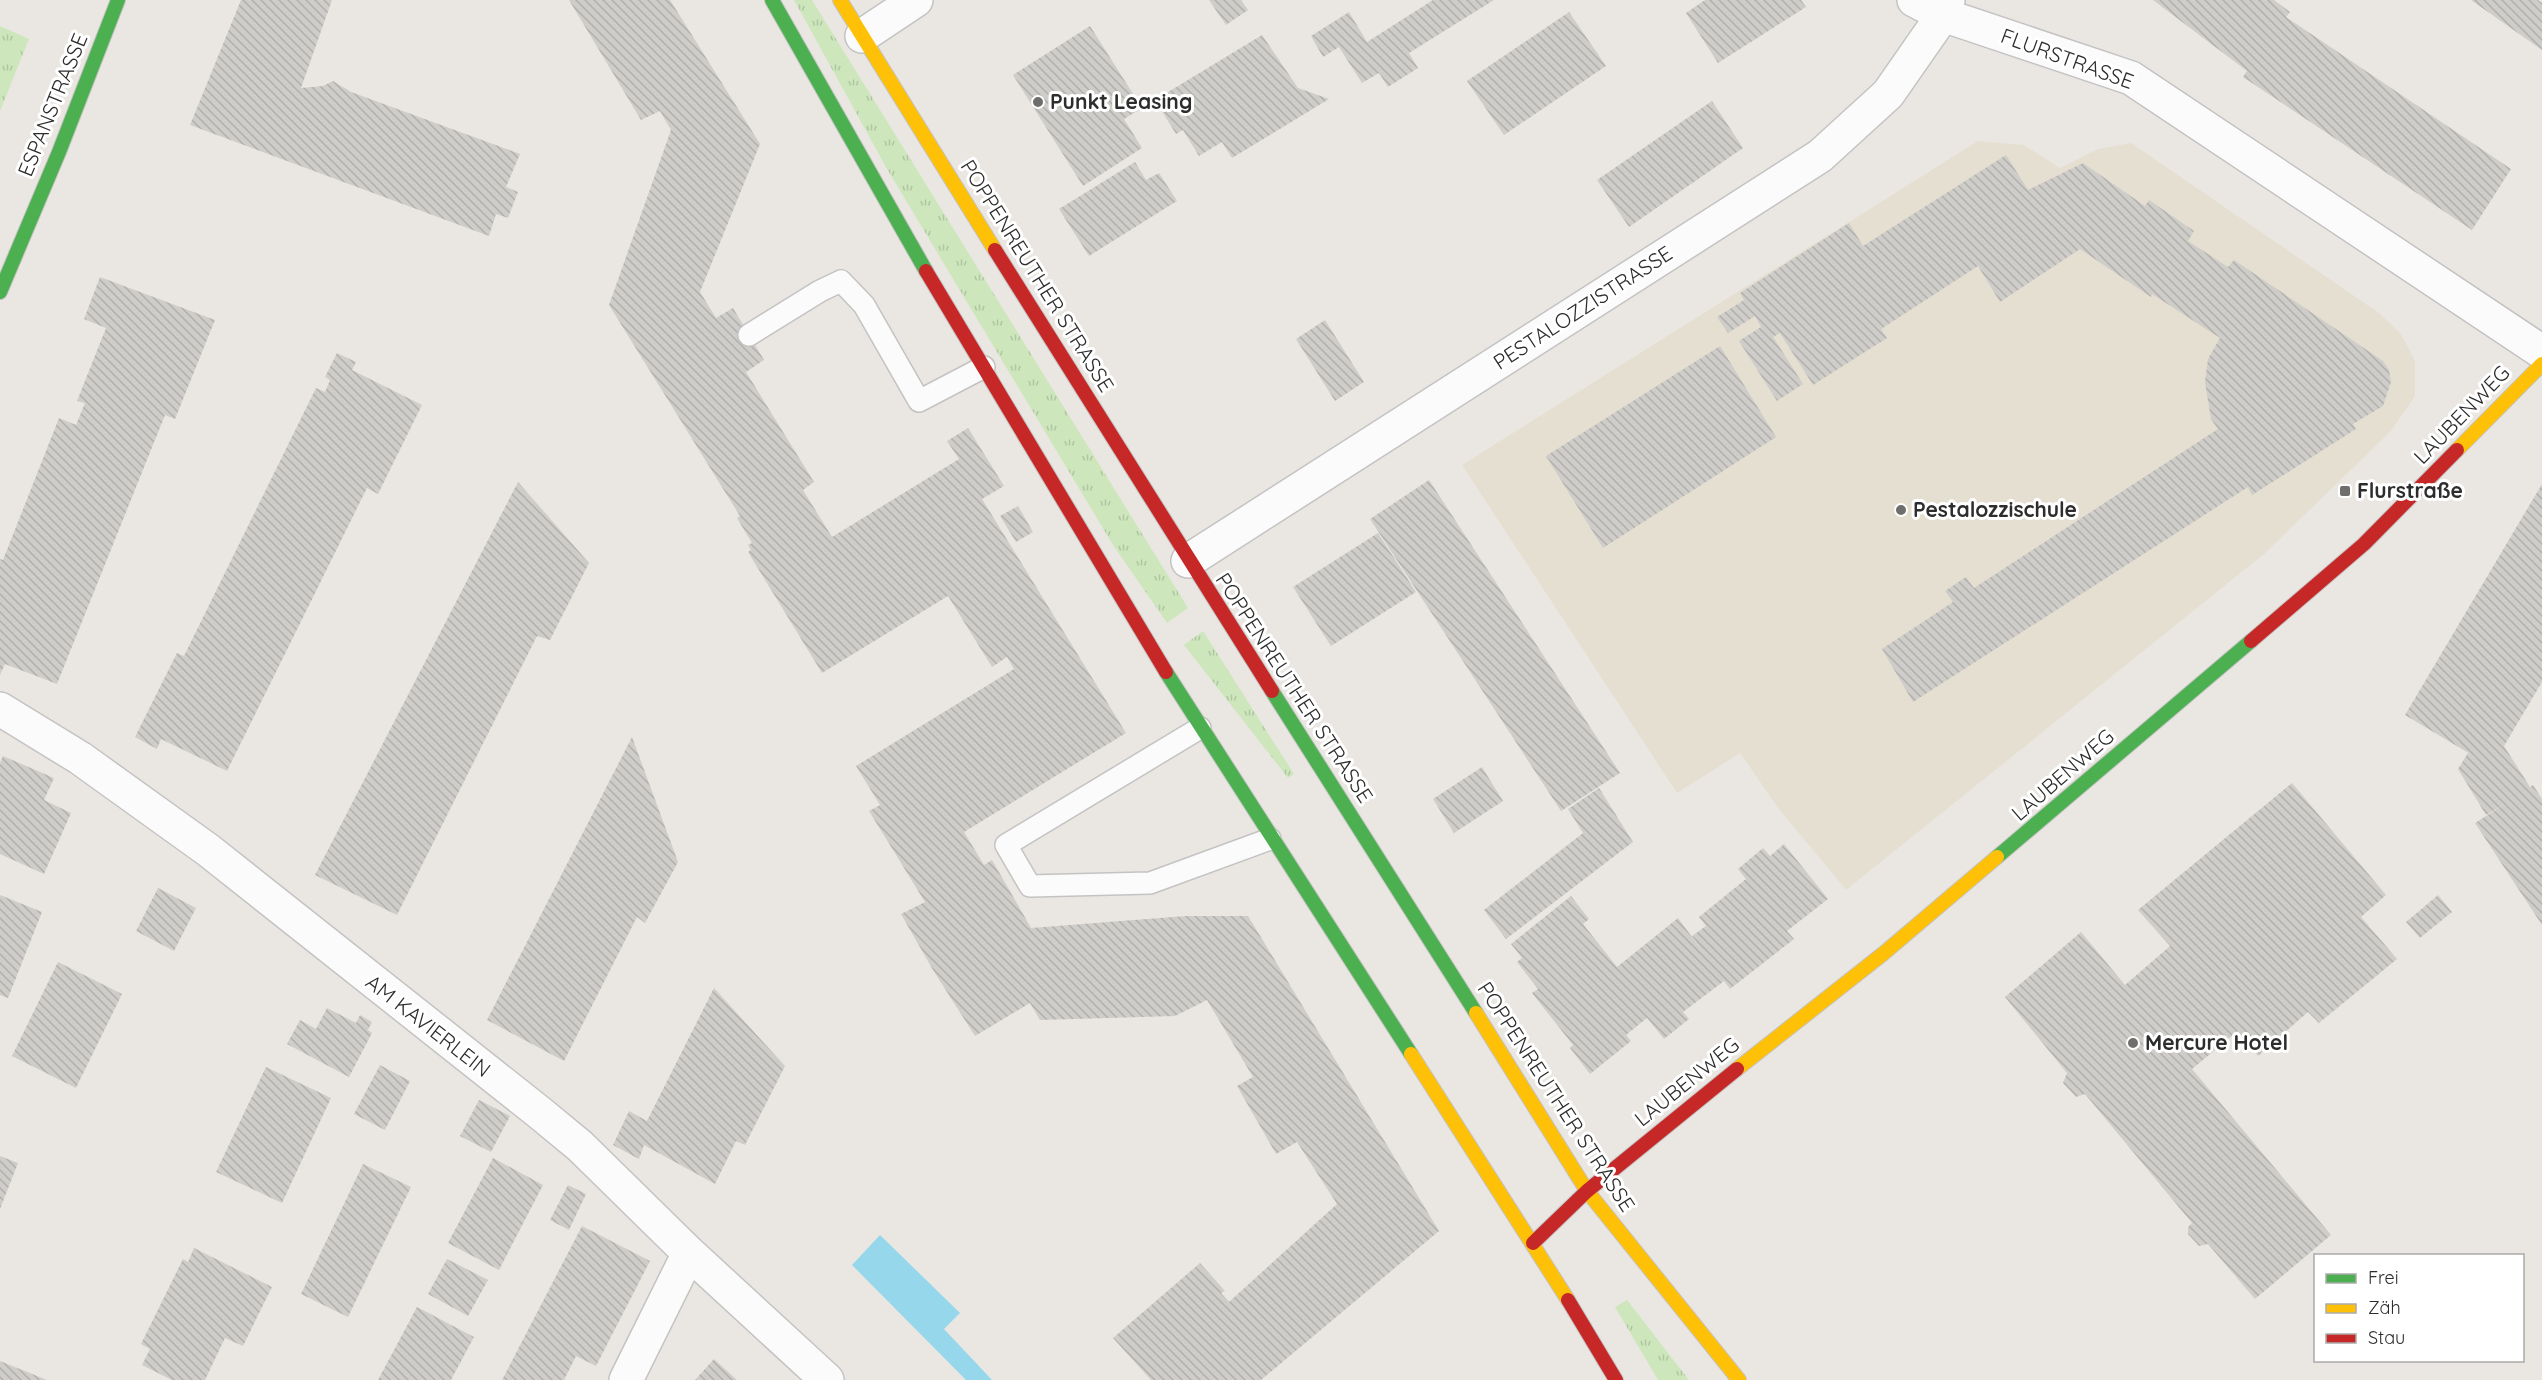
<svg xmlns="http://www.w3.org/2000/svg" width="2542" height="1380" font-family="Quicksand,sans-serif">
<defs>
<pattern id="grass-tufts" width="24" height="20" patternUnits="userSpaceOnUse" patternTransform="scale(1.5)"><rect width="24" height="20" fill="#cde6bc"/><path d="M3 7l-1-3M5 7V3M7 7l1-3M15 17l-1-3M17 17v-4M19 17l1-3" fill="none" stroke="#b0c6a2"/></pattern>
<pattern id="building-back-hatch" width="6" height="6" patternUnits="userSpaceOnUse" patternTransform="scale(1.5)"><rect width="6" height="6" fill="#cfcdc9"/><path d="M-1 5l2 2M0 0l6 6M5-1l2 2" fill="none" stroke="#b2b0ad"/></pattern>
</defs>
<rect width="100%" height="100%" fill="#eae7e2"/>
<!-- education -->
<path fill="#e5dfd1" d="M 1978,141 L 2024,145 L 2060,168 L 2098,149 L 2131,143 L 2379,313 L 2401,334 L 2415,361 L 2415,396 L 2391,431 L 2264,554 L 1846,890 L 1779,809 L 1740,753 L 1677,793 L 1462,465 Z"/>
<!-- grass -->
<path fill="url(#grass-tufts)" d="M 794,0 L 812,0 L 1188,608 L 1167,623 L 1113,545 L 887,169 Z
M 0,26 L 29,39 L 0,111 Z
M 1203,631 L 1294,774 L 1288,778 L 1184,645 Z
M 1627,1300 L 1689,1380 L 1658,1380 L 1615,1307 Z"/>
<!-- water -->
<path fill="#96d7ec" d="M 880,1235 L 960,1313 L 944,1329 L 992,1380 L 966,1380 L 852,1265 Z"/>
<!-- building -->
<path fill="url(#building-back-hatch)" d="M 241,0 L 332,0 L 301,88 L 323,86 L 333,81 L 351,92 L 520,154 L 506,187 L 518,192 L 508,218 L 496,214 L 489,236 L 190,125 Z
M 569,0 L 670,0 L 760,144 L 700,292 L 716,318 L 733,308 L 764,360 L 746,372 L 814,482 L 803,490 L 832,537 L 959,459 L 947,441 L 968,428 L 1004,486 L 982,499 L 1126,733 L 964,832 L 984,865 L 992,860 L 1031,928 L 1186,916 L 1248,916 L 1439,1231 L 1261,1380 L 1151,1380 L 1113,1338 L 1200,1263 L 1225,1291 L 1221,1293 L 1229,1302 L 1337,1204 L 1297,1142 L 1276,1154 L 1237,1086 L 1253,1077 L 1207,1000 L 1175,1016 L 1040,1020 L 1030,1003 L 975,1036 L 933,970 L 901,914 L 925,902 L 869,811 L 880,805 L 856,766 L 1014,669 L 1007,657 L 992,667 L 948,596 L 822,673 L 748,552 L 751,550 L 748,545 L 752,543 L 737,518 L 740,516 L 609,305 L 671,130 L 660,111 L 641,120 Z
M 1209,0 L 1241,0 L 1248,10 L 1226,25 Z
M 1433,0 L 1494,0 L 1409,53 L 1418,68 L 1388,87 L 1379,73 L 1362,83 L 1339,47 L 1323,57 L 1311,36 L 1349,12 L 1367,42 Z
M 1705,0 L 1801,0 L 1806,7 L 1718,63 L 1686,13 Z
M 2153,0 L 2274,0 L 2290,12 L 2286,17 L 2511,169 L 2472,230 L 2243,77 L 2247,71 Z
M 2471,0 L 2538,0 L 2542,3 L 2542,50 Z
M 1569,12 L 1606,66 L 1504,135 L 1467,81 Z
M 1090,26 L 1142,108 L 1124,119 L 1142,148 L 1083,186 L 1013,75 Z
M 1262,35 L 1298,88 L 1329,99 L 1232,158 L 1222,142 L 1199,156 L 1183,130 L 1176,134 L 1155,100 Z
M 1712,101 L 1743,148 L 1629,227 L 1597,180 Z
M 2006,155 L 2028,190 L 2083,163 L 2145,206 L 2149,200 L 2194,231 L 2188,241 L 2228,267 L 2234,260 L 2383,361 L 2389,370 L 2391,382 L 2383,406 L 2353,424 L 2356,429 L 2252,495 L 2248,487 L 1913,702 L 1882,649 L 1953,602 L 1945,591 L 1966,577 L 1974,588 L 2218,429 L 2211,419 L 2205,382 L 2208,359 L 2220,338 L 2152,294 L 2151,297 L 2080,249 L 2000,302 L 1978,266 L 1881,329 L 1887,338 L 1813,385 L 1780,333 L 1773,337 L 1803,384 L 1777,401 L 1739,341 L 1761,327 L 1755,316 L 1728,333 L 1717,317 L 1744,300 L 1740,293 L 1849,223 L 1863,246 Z
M 1135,162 L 1146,180 L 1159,173 L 1177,201 L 1089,256 L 1059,209 Z
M 100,277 L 215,320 L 175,419 L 165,415 L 57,684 L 5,664 L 0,675 L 0,559 L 3,560 L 59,418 L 76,425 L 85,403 L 77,401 L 106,328 L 84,319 Z
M 1325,320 L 1364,382 L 1335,401 L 1296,339 Z
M 1720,346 L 1776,437 L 1603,548 L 1546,456 Z
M 337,353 L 356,362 L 352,370 L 422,405 L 378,494 L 367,488 L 227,771 L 161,739 L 157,749 L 135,737 L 177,653 L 184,656 L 316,388 L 325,392 L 330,380 L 325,377 Z
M 1429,480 L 1620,773 L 1561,811 L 1370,519 Z
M 518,482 L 589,563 L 550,640 L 537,636 L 397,915 L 315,875 Z
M 2542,484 L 2542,682 L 2504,746 L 2530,787 L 2533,785 L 2542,799 L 2542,925 L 2475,823 L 2505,804 L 2486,815 L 2458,769 L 2468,753 L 2477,758 L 2405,715 Z
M 1018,506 L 1033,532 L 1016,542 L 1000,516 Z
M 1378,533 L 1416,592 L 1331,646 L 1293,587 Z
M 632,737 L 678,862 L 645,923 L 637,917 L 564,1061 L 487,1020 Z
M 3,756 L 54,778 L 44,800 L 71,813 L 44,874 L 0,854 L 0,763 Z
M 1482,767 L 1503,801 L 1454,833 L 1433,799 Z
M 2292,783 L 2386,895 L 2361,917 L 2397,959 L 2319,1023 L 2308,1012 L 2258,1056 L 2238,1031 L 2192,1069 L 2331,1235 L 2255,1299 L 2208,1244 L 2199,1246 L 2188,1234 L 2188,1227 L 2192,1223 L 2085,1094 L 2076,1097 L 2063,1083 L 2067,1073 L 2005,997 L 2081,932 L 2125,985 L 2170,946 L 2138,910 Z
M 1599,788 L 1633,842 L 1506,939 L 1484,910 L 1583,833 L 1568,809 Z
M 1784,844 L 1828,899 L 1787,931 L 1794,939 L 1730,989 L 1724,981 L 1683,1012 L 1689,1019 L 1664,1039 L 1647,1018 L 1626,1035 L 1631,1041 L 1590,1074 L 1570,1048 L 1573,1045 L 1532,993 L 1538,989 L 1517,962 L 1522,958 L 1511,944 L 1571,896 L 1589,919 L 1583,924 L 1617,967 L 1678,918 L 1706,956 L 1692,936 L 1706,926 L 1699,917 L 1746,879 L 1738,869 L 1763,848 L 1770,856 Z
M 158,888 L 196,908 L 174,951 L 136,931 Z
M 0,895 L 42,912 L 8,998 L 0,995 Z
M 2438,895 L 2452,912 L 2420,938 L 2406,922 Z
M 58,962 L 122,994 L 76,1088 L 12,1056 Z
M 714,988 L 785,1066 L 745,1145 L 736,1141 L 715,1184 L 644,1145 L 639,1159 L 613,1145 L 629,1111 L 647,1121 Z
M 327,1008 L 356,1023 L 360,1015 L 372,1022 L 368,1030 L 372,1033 L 349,1077 L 287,1044 L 300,1020 L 316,1029 Z
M 380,1065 L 410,1081 L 385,1130 L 354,1114 Z
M 266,1067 L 331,1098 L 282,1203 L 216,1172 Z
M 479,1100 L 510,1116 L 491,1152 L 460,1136 Z
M 0,1156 L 18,1163 L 0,1209 Z
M 493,1158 L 543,1185 L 499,1270 L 448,1243 Z
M 363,1164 L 411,1187 L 348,1317 L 301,1294 Z
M 568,1185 L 586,1194 L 569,1230 L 550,1220 Z
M 582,1226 L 650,1261 L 596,1366 L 576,1356 L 564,1380 L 502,1380 Z
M 194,1248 L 272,1287 L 243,1346 L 225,1338 L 205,1380 L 172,1380 L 142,1365 L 150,1349 L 141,1344 L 183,1259 L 188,1262 Z
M 447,1259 L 488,1280 L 468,1316 L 428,1294 Z
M 417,1307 L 474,1337 L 452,1378 L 451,1380 L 378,1380 Z
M 714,1359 L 737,1380 L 695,1380 Z
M 0,1361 L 47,1380 L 0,1380 Z"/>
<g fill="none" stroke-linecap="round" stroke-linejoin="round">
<defs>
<path id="lane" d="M 749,335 L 820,291 L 841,281 L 864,305 L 919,401 L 984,367
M 1200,728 L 1006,845 L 1030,886 L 1150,883 L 1270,839"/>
<path id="street" d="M 1914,0 L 1943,15 L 2131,78 L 2542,352
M 862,36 L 916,0
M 1188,561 L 1820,156 L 1888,94 L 1943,15 L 1948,0
M 0,709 L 80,758 L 208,850 L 540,1113 L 580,1146 L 689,1253 L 827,1380
M 626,1380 L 689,1253"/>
<path id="fast" d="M 772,0 L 926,271
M 0,292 L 59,152 L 118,0
M 1166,672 L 1411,1054
M 1272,691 L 1476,1013
M 1997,857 L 2251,641"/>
<path id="slow" d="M 840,0 L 995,250
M 2457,450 L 2542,364
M 1476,1013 L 1587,1191 L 1739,1380
M 1411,1054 L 1568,1300
M 1737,1069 L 1884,953 L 1997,857"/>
<path id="jam" d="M 995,250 L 1272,691
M 926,271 L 1166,672
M 2251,641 L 2364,544 L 2457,450
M 1533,1243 L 1587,1191 L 1737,1069
M 1568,1300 L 1616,1380"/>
</defs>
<!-- lane casing -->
<use href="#lane" stroke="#c4c3c3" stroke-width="24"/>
<!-- street casing -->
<use href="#street" stroke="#c4c3c3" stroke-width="36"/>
<!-- fast casing -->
<use href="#fast" stroke="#c4c3c3" stroke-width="16"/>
<!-- slow casing -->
<use href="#slow" stroke="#c4c3c3" stroke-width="16"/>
<!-- jam casing -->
<use href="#jam" stroke="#c4c3c3" stroke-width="16"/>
<!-- lane -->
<use href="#lane" stroke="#fcfbfb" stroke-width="21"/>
<!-- street -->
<use href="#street" stroke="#fcfbfb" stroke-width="33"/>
<!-- fast -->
<use href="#fast" stroke="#4caf50" stroke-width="14"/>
<!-- slow -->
<use href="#slow" stroke="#ffc107" stroke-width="14"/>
<!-- jam -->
<use href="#jam" stroke="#c62828" stroke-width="14"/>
</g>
<!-- markers -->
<g fill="#6f6e6c" stroke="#fff" stroke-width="2">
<circle cx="1038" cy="102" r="6"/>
<rect x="2339" y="485" width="12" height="12" rx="3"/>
<circle cx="1901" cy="510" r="6"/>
<circle cx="2133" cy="1043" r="6"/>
</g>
<g text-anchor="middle" stroke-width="6" stroke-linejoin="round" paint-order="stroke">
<!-- street labels -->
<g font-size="21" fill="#2d2d2d" stroke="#fff">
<text transform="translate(2067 59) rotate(20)" y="7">FLURSTRASSE</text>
<text transform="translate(53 105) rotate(-68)" y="7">ESPANSTRASSE</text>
<text transform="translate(1037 276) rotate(58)" y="7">POPPENREUTHER STRASSE</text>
<text transform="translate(1583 308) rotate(-33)" y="7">PESTALOZZISTRASSE</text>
<text transform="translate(2462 415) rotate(-46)" y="7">LAUBENWEG</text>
<text transform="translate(1294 688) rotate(57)" y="7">POPPENREUTHER STRASSE</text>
<text transform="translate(2063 775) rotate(-41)" y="7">LAUBENWEG</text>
<text transform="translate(428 1026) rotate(38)" y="7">AM KAVIERLEIN</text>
<text transform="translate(1687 1082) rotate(-39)" y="7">LAUBENWEG</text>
<text transform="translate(1556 1097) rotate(57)" y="7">POPPENREUTHER STRASSE</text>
</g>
<!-- poi labels -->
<g font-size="21" font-weight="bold" fill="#2d2d2d" stroke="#fff" text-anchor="start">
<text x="1050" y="109">Punkt Leasing</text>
<text x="2357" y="498">Flurstraße</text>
<text x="1913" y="517">Pestalozzischule</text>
<text x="2145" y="1050">Mercure Hotel</text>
</g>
</g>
<!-- legend -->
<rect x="2314" y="1254" width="210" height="108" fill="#ffffff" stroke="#ababab" stroke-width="1.5"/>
<rect x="2326" y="1274" width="30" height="9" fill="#4caf50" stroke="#ababab" stroke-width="1.5"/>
<text x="2368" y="1284" font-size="18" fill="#2d2d2d">Frei</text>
<rect x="2326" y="1304" width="30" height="9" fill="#ffc107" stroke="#ababab" stroke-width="1.5"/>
<text x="2368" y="1314" font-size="18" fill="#2d2d2d">Zäh</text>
<rect x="2326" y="1334" width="30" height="9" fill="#c62828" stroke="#ababab" stroke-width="1.5"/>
<text x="2368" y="1344" font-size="18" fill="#2d2d2d">Stau</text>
</svg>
